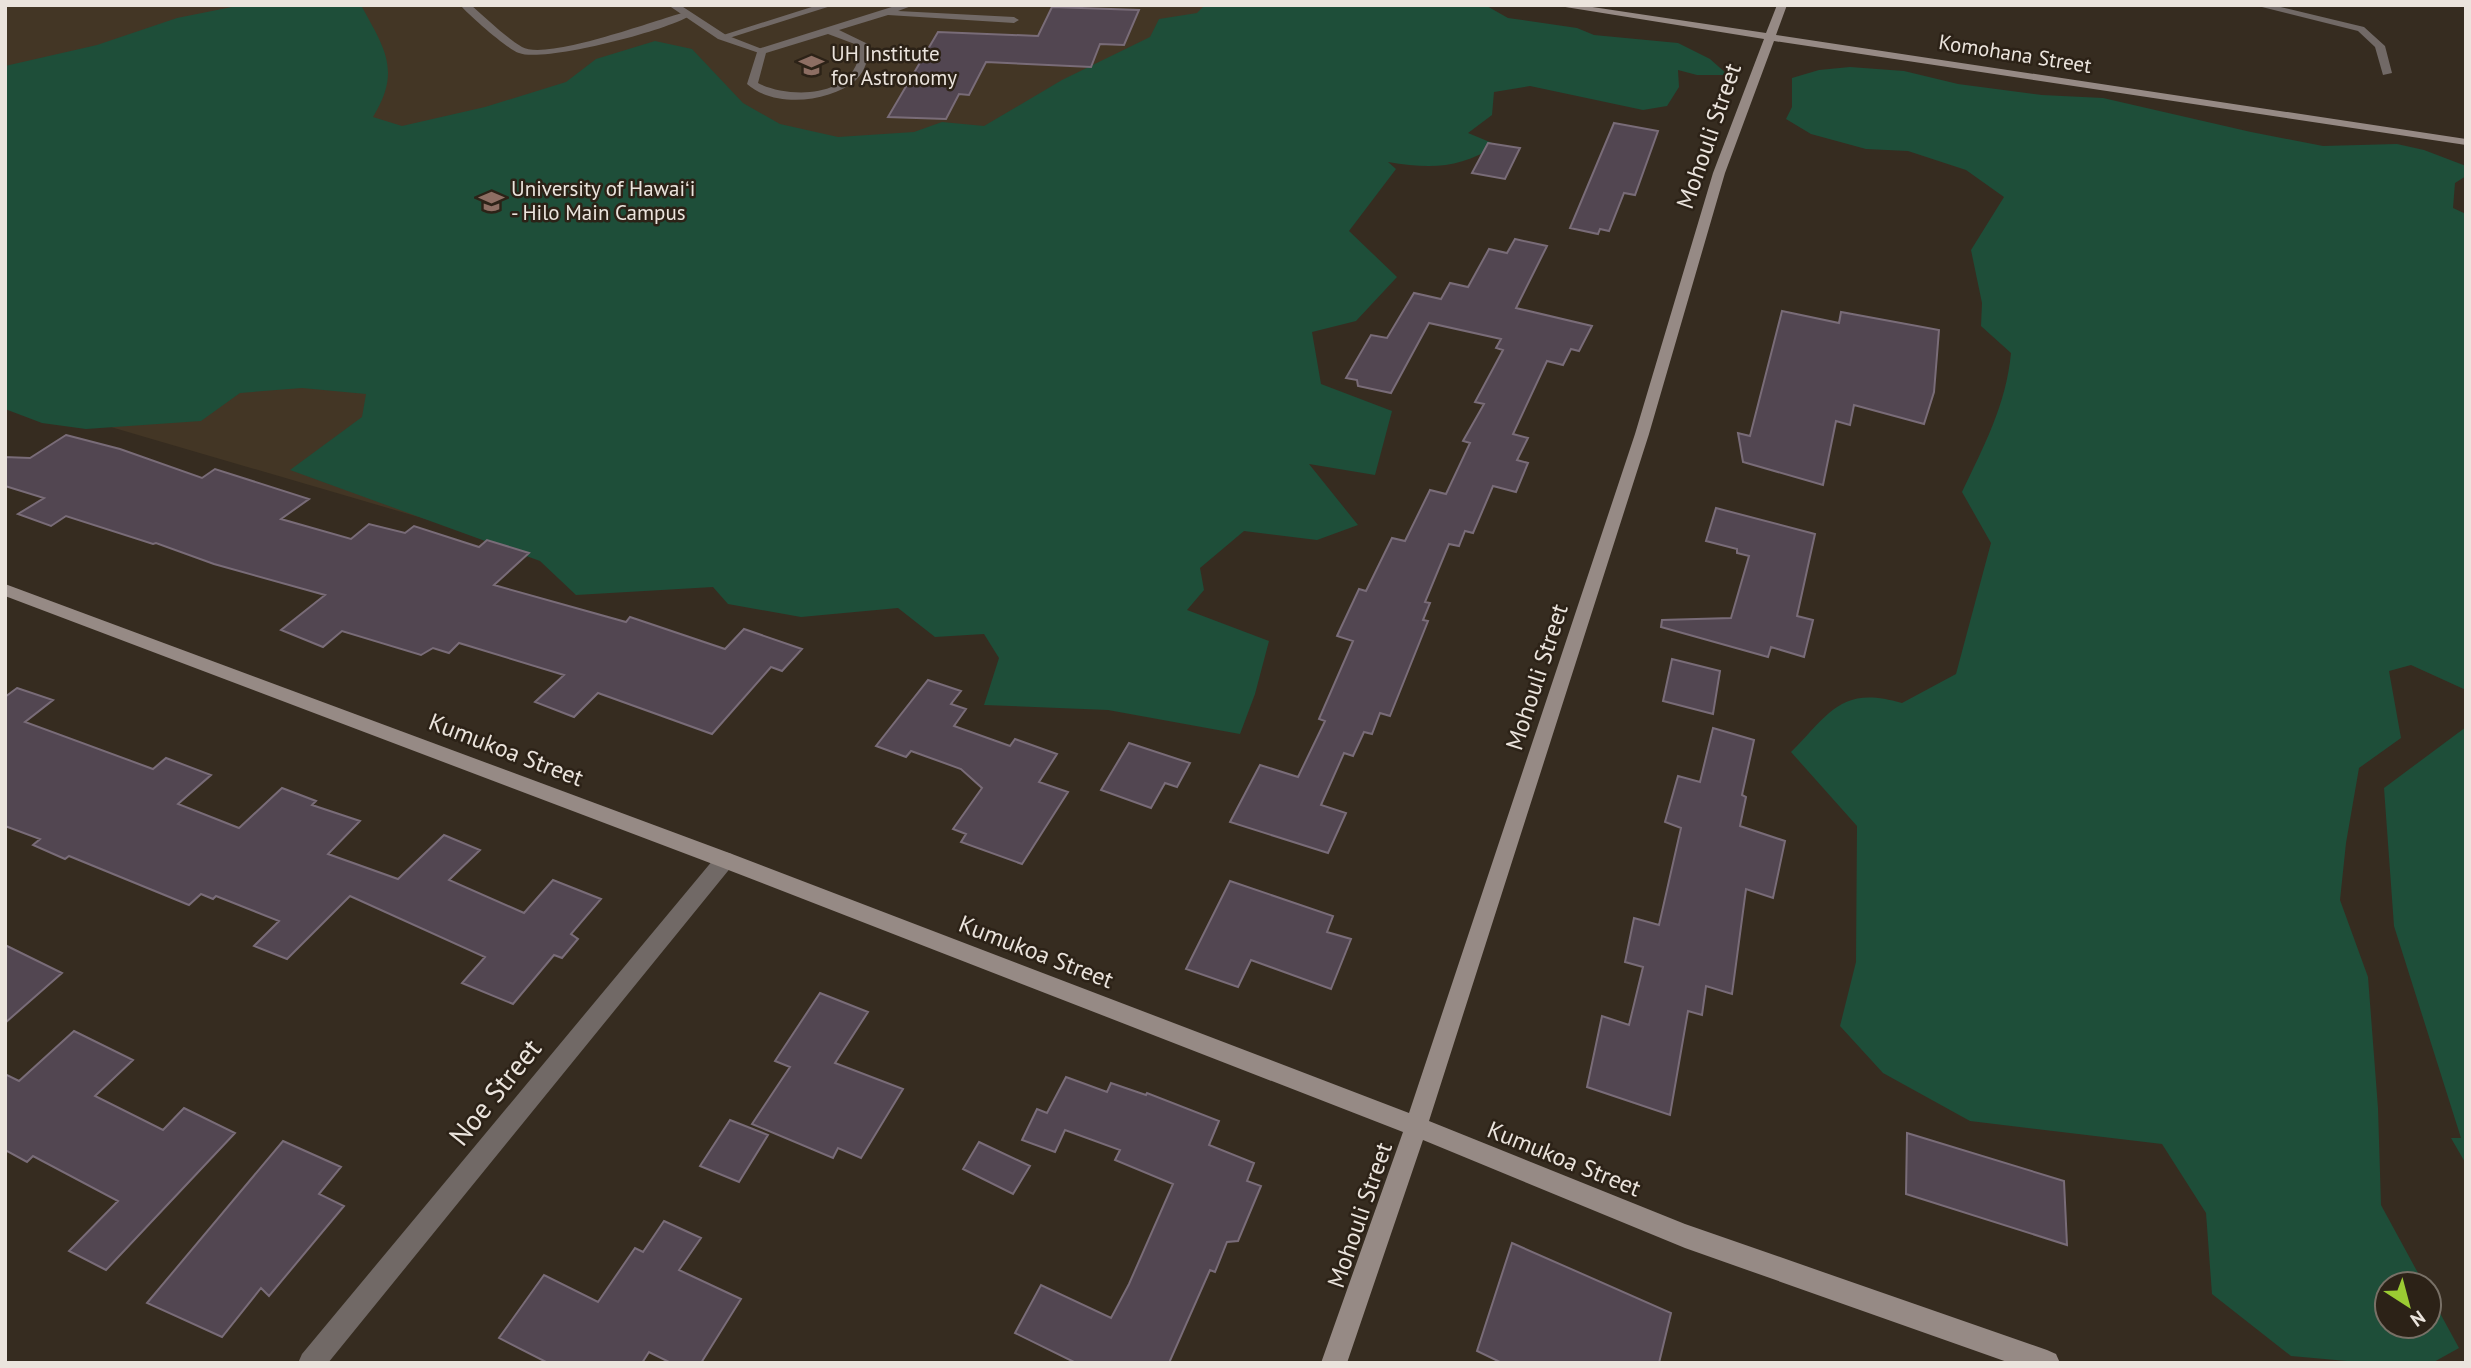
<svg xmlns="http://www.w3.org/2000/svg" width="2471" height="1368" font-family="'PT Sans',sans-serif">
<rect width="100%" height="100%" fill="#362c20"/>
<!-- built -->
<path fill="#433625" d="M 5,5 L 1223,5 L 535,551 L 5,396 Z"/>
<!-- green -->
<path fill="#1e4e39" d="M 242,5 L 361,5 C 384,48 402,70 373,117 L 402,126 L 485,107 L 566,82 L 596,59 L 655,41 L 692,49 L 743,103 L 780,124 L 838,137 L 914,132 L 942,122 L 984,126 L 1062,80 L 1150,37 L 1159,19 L 1197,13 L 1205,5 L 1485,5 L 1508,18 L 1577,28 L 1594,35 L 1678,43 L 1710,59 L 1728,75 L 1697,75 L 1678,70 L 1679,87 L 1667,106 L 1643,110 L 1530,86 L 1494,92 L 1492,115 L 1468,133 L 1497,145 C 1459,169 1431,169 1388,162 L 1396,169 L 1349,231 L 1397,277 L 1356,321 L 1312,332 L 1321,384 L 1392,411 L 1375,475 L 1309,464 L 1358,525 L 1317,540 L 1244,531 L 1200,568 L 1204,590 L 1187,610 L 1269,641 L 1255,694 L 1240,734 L 1108,710 L 984,705 L 999,658 L 984,634 L 935,637 L 898,608 L 801,617 L 728,604 L 713,587 L 576,595 L 540,561 L 290,470 L 362,417 L 366,394 L 302,388 L 240,393 L 201,421 L 86,429 L 42,423 L 5,409 L 5,66 L 97,45 L 177,18 Z
M 1850,67 L 1904,71 L 1958,84 L 2042,95 L 2103,98 L 2251,132 L 2323,146 L 2397,144 L 2424,150 L 2466,166 L 2466,176 L 2455,183 L 2453,208 L 2466,214 L 2466,690 L 2411,665 L 2389,671 L 2401,738 L 2359,768 L 2346,843 L 2340,900 L 2368,977 L 2378,1108 L 2381,1205 L 2424,1284 L 2387,1284 L 2387,1326 L 2429,1326 L 2429,1293 L 2459,1348 L 2432,1363 L 2369,1363 L 2291,1356 L 2212,1294 L 2206,1213 L 2162,1144 L 1970,1121 L 1883,1073 L 1840,1026 L 1856,962 L 1857,826 L 1791,752 C 1830,713 1841,685 1902,703 L 1956,674 L 1991,543 L 1962,492 C 1984,446 2006,405 2011,353 L 1981,326 L 1982,303 L 1971,250 L 2004,197 L 1966,170 L 1908,151 L 1866,149 L 1811,134 L 1786,119 L 1792,107 L 1792,78 L 1819,70 Z
M 2466,727 L 2466,1164 L 2451,1138 L 2461,1138 L 2394,926 L 2384,788 Z"/>
<!-- building -->
<path fill="#524651" stroke="#796c78" stroke-width="2" d="M 1052,7 L 1139,10 L 1124,45 L 1100,44 L 1091,67 L 986,62 L 969,95 L 959,94 L 946,119 L 888,117 L 938,32 L 1038,36 Z
M 1614,123 L 1658,131 L 1635,195 L 1624,193 L 1609,231 L 1600,229 L 1598,234 L 1570,228 Z
M 1488,143 L 1520,148 L 1505,179 L 1472,173 Z
M 1515,239 L 1547,246 L 1516,308 L 1592,326 L 1579,351 L 1571,349 L 1563,365 L 1547,361 L 1513,434 L 1528,438 L 1517,460 L 1528,463 L 1516,492 L 1493,486 L 1473,533 L 1465,531 L 1459,546 L 1449,544 L 1425,602 L 1430,603 L 1423,620 L 1428,621 L 1390,716 L 1380,713 L 1372,734 L 1364,732 L 1353,756 L 1344,753 L 1321,805 L 1346,813 L 1328,853 L 1230,822 L 1260,765 L 1298,777 L 1325,721 L 1319,719 L 1353,641 L 1337,636 L 1359,589 L 1366,591 L 1392,538 L 1405,541 L 1430,490 L 1446,494 L 1470,443 L 1463,441 L 1484,404 L 1475,402 L 1503,350 L 1496,348 L 1501,339 L 1429,323 L 1391,393 L 1358,386 L 1357,380 L 1346,378 L 1371,335 L 1387,338 L 1414,293 L 1441,299 L 1450,283 L 1468,287 L 1489,249 L 1507,253 Z
M 1782,311 L 1839,323 L 1841,312 L 1939,330 L 1934,392 L 1924,424 L 1854,405 L 1850,425 L 1836,421 L 1823,485 L 1743,462 L 1738,433 L 1750,436 Z
M 66,435 L 120,449 L 202,478 L 215,469 L 309,499 L 281,519 L 351,539 L 369,524 L 405,533 L 414,526 L 479,547 L 487,540 L 529,553 L 494,585 L 626,622 L 630,617 L 725,649 L 744,629 L 802,649 L 782,671 L 771,667 L 712,734 L 598,693 L 574,717 L 535,702 L 564,675 L 459,643 L 449,653 L 433,648 L 421,655 L 342,631 L 323,647 L 281,630 L 325,595 L 214,564 L 156,543 L 153,544 L 66,516 L 51,526 L 18,514 L 44,498 L 5,486 L 5,457 L 30,458 Z
M 1716,508 L 1815,534 L 1797,616 L 1813,620 L 1804,657 L 1771,647 L 1768,657 L 1661,627 L 1662,620 L 1731,618 L 1749,556 L 1737,553 L 1737,549 L 1706,541 Z
M 1672,659 L 1720,671 L 1713,714 L 1663,701 Z
M 928,680 L 961,691 L 951,704 L 966,709 L 954,726 L 1010,746 L 1015,739 L 1057,754 L 1039,782 L 1068,792 L 1022,864 L 961,842 L 966,834 L 953,829 L 982,788 L 961,769 L 911,751 L 906,757 L 876,746 Z
M 17,688 L 53,700 L 25,722 L 153,769 L 166,758 L 211,775 L 178,804 L 239,828 L 282,788 L 316,801 L 312,805 L 360,821 L 328,854 L 398,879 L 444,835 L 480,850 L 449,880 L 524,913 L 553,880 L 601,899 L 571,934 L 578,939 L 562,958 L 554,955 L 513,1004 L 462,983 L 485,957 L 350,896 L 287,959 L 254,946 L 279,921 L 216,896 L 213,899 L 201,894 L 189,905 L 69,856 L 65,859 L 33,845 L 40,839 L 5,826 L 5,697 Z
M 1713,728 L 1754,740 L 1742,795 L 1746,797 L 1740,826 L 1785,841 L 1773,898 L 1746,889 L 1732,994 L 1706,986 L 1702,1015 L 1688,1011 L 1670,1115 L 1587,1087 L 1602,1016 L 1629,1025 L 1643,967 L 1625,962 L 1634,918 L 1659,925 L 1681,828 L 1665,822 L 1678,776 L 1700,782 Z
M 1129,743 L 1190,763 L 1177,787 L 1165,783 L 1151,808 L 1101,790 Z
M 1230,881 L 1333,916 L 1327,932 L 1351,939 L 1331,989 L 1251,960 L 1238,987 L 1186,969 Z
M 5,945 L 62,973 L 5,1023 Z
M 820,993 L 868,1012 L 835,1063 L 903,1089 L 861,1158 L 838,1148 L 833,1158 L 752,1124 L 790,1067 L 775,1061 Z
M 74,1031 L 133,1060 L 95,1096 L 163,1130 L 184,1108 L 235,1133 L 106,1270 L 69,1251 L 118,1201 L 33,1156 L 27,1162 L 5,1150 L 5,1074 L 19,1081 Z
M 1066,1077 L 1107,1092 L 1111,1083 L 1146,1095 L 1147,1093 L 1219,1121 L 1209,1145 L 1254,1163 L 1247,1181 L 1261,1186 L 1238,1241 L 1227,1242 L 1215,1272 L 1210,1270 L 1169,1363 L 1076,1363 L 1015,1333 L 1041,1285 L 1111,1318 L 1129,1284 L 1173,1184 L 1115,1160 L 1120,1150 L 1065,1130 L 1055,1152 L 1022,1140 L 1037,1109 L 1047,1113 Z
M 730,1120 L 768,1135 L 739,1182 L 700,1166 Z
M 1907,1133 L 2064,1181 L 2067,1245 L 1906,1194 Z
M 283,1141 L 341,1167 L 319,1194 L 344,1206 L 269,1296 L 261,1288 L 222,1337 L 147,1303 Z
M 979,1142 L 1030,1166 L 1013,1194 L 963,1169 Z
M 664,1221 L 701,1238 L 679,1270 L 741,1299 L 701,1363 L 671,1363 L 649,1352 L 642,1363 L 548,1363 L 499,1338 L 544,1275 L 598,1302 L 635,1248 L 643,1252 Z
M 1512,1243 L 1671,1313 L 1659,1363 L 1502,1363 L 1477,1351 Z"/>
<g fill="none" stroke-linecap="round" stroke-linejoin="round">
<!-- lane -->
<path fill="#716966" fill-rule="evenodd" d="M 460,5 L 471,5 C 487,19 504,36 522,47 C 547,61 655,20 686,12 L 691,15 C 670,30 543,63 519,53 C 507,49 470,16 460,5 Z
M 818,5 L 834,5 L 726,39 L 717,37 Z
M 898,5 L 914,5 L 898,11 L 1014,17 L 1019,20 L 1014,23 L 888,15 L 839,30 L 870,45 C 868,58 866,70 856,80 C 829,103 774,108 747,84 L 758,49 ZM 828,34 L 860,46 C 859,51 859,58 857,63 C 843,99 785,97 758,83 L 766,53 Z"/>
<!-- street -->
<path fill="#716966" fill-rule="evenodd" d="M 668,5 L 680,5 L 726,35 L 767,51 L 762,54 L 718,39 Z
M 2254,5 L 2272,5 L 2364,27 L 2385,46 L 2392,73 L 2383,75 L 2375,47 L 2358,31 Z
M 725,852 L 732,854 L 735,860 L 732,866 L 328,1363 L 298,1363 L 302,1354 L 718,854 Z"/>
<!-- secondary -->
<path fill="#968a85" fill-rule="evenodd" d="M 1553,5 L 1579,5 L 1766,33 L 1777,5 L 1787,5 L 1776,35 L 2466,139 L 2466,145 L 1774,41 L 1725,173 L 1649,434 L 1429,1121 L 1685,1224 L 2047,1350 L 2056,1354 L 2060,1363 L 2010,1363 L 1685,1248 L 1423,1140 L 1347,1363 L 1321,1363 L 1403,1132 L 718,866 L 5,596 L 5,584 L 732,854 L 1409,1113 L 1635,434 L 1713,173 L 1764,39 Z"/>
</g>
<!-- icons -->
<defs>
<symbol id="university-bare" viewBox="-9 -9 18 18"><path d="M0-5L7-2L0 1L-7-2ZM-4 1L0 2.5L4 1V4Q0 6-4 4Z" fill="#8d6e63" stroke="#2c2217" stroke-width="2.5" paint-order="stroke"/></symbol>
</defs>
<g fill-rule="evenodd">
<use href="#university-bare" x="794" y="48" width="35" height="35"/>
<use href="#university-bare" x="474" y="184" width="35" height="35"/>
</g>
<g text-anchor="middle" stroke-width="5" stroke-linejoin="round" paint-order="stroke">
<!-- far-poi labels -->
<g font-size="21" fill="#ebe4dd" stroke="#2c2217" text-anchor="start">
<text x="831" y="61">UH Institute<tspan x="831" dy="24">for Astronomy</tspan></text>
<text x="511" y="196">University of Hawaiʻi<tspan x="511" dy="24">- Hilo Main Campus</tspan></text>
</g>
<!-- far-street labels -->
<g font-size="21" fill="#ebe4dd" stroke="#2c2217">
<text transform="translate(2015 54) rotate(9)" y="7">Komohana Street</text>
</g>
<!-- street labels -->
<g font-size="24" fill="#ebe4dd" stroke="#2c2217">
<text transform="translate(1709 136) rotate(-71)" y="8">Mohouli Street</text>
<text transform="translate(1537 677) rotate(-72)" y="8">Mohouli Street</text>
<text transform="translate(506 750) rotate(21)" y="8">Kumukoa Street</text>
<text transform="translate(1036 952) rotate(21)" y="8">Kumukoa Street</text>
<text transform="translate(1564 1159) rotate(22)" y="8">Kumukoa Street</text>
<text transform="translate(1360 1215) rotate(-71)" y="8">Mohouli Street</text>
</g>
<!-- near-street labels -->
<g font-size="28" fill="#ebe4dd" stroke="#2c2217">
<text transform="translate(495 1092) rotate(-51)" y="10">Noe Street</text>
</g>
</g>
<!-- border -->
<rect width="2471" height="1368" fill="none" stroke="#ebe4dd" stroke-width="14"/>
<!-- north arrow -->
<g transform="translate(2408 1305) rotate(144)"><circle r="33" fill="#2c2217" stroke="#787066" stroke-width="2"/>
<path d="M0-5L12 26L0 18L-12 26Z" fill="#9bcb33"/>
<text y="-10" font-size="19" font-weight="bold" text-anchor="middle" fill="#ebe4dd">N</text>
</g>
</svg>
